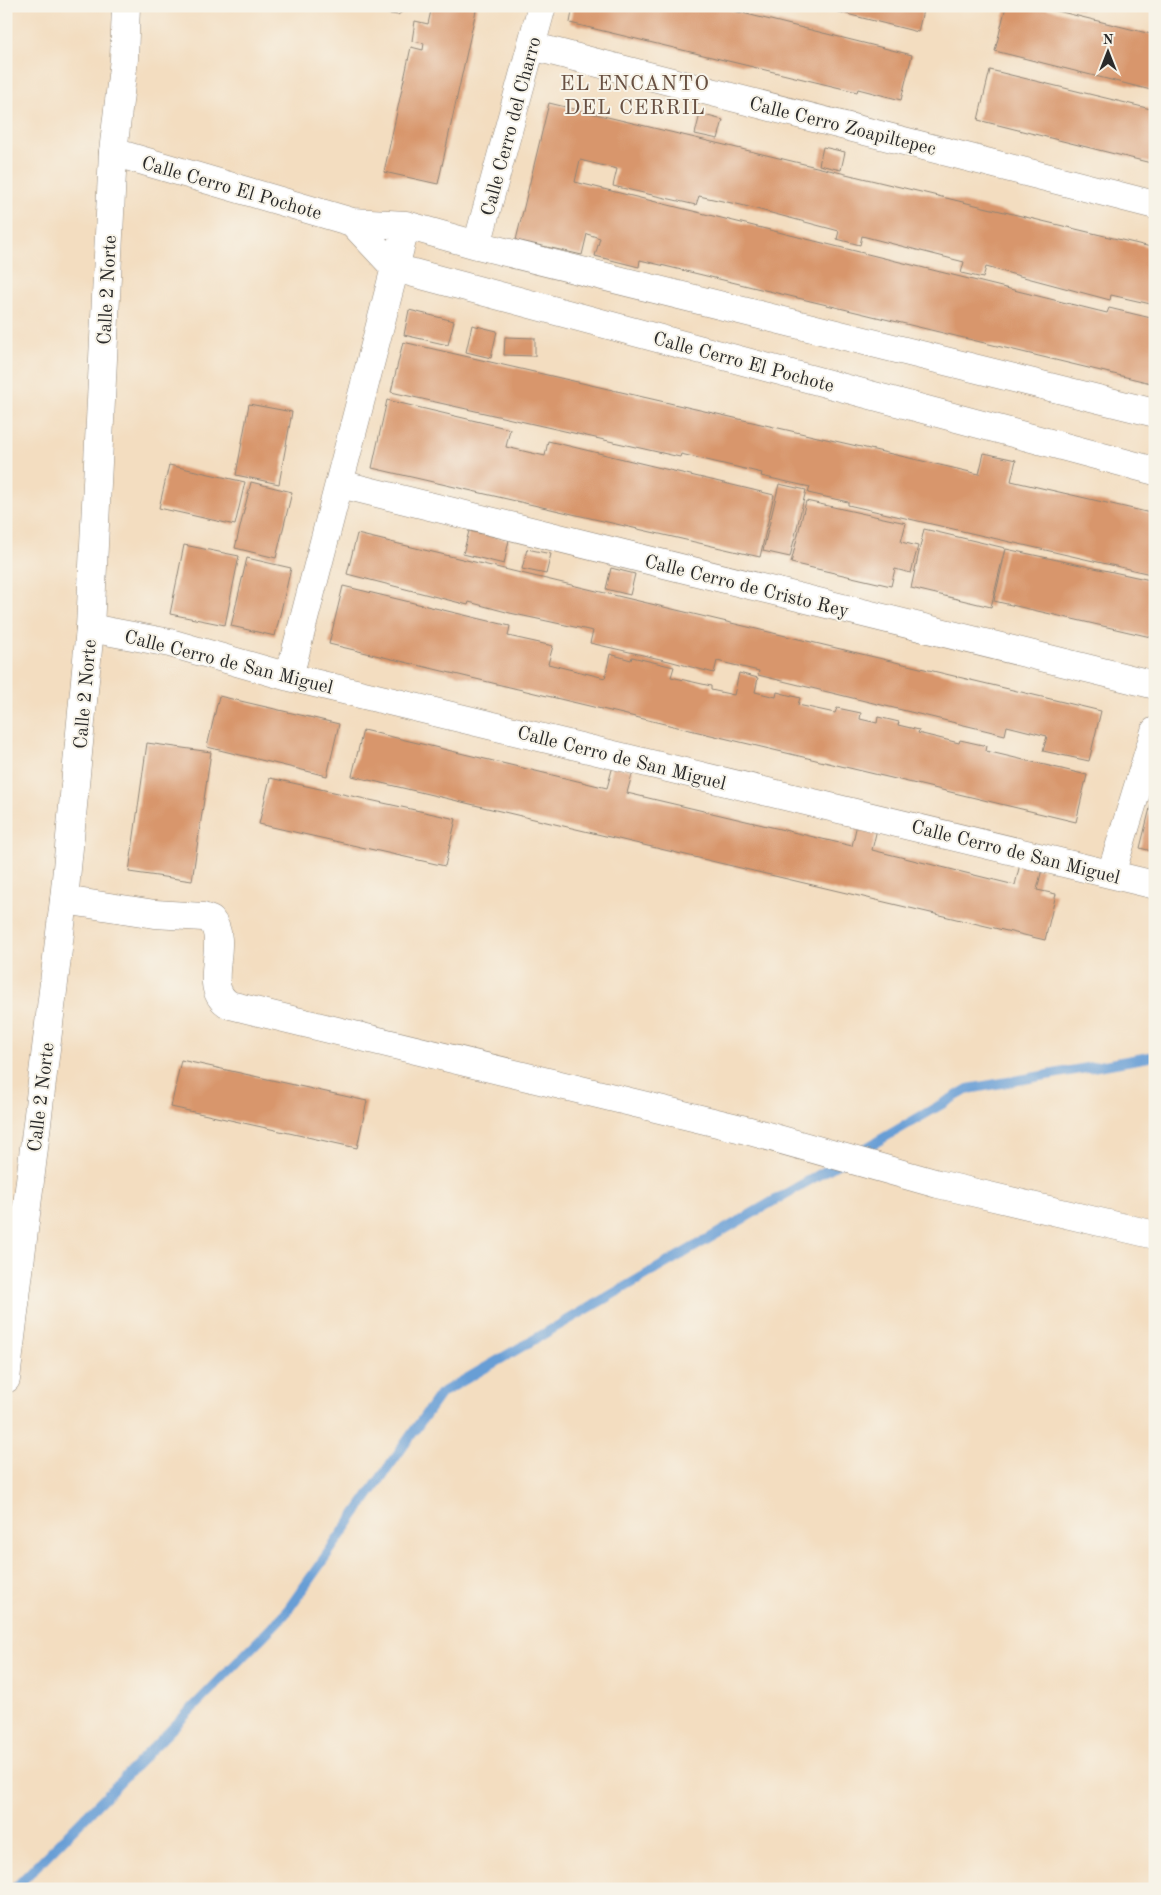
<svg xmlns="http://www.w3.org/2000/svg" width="1161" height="1895" font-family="'Old Standard TT',serif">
<rect width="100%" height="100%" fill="#f7f3e8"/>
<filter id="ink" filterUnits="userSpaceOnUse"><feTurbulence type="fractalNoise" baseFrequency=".02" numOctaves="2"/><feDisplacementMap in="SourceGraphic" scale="10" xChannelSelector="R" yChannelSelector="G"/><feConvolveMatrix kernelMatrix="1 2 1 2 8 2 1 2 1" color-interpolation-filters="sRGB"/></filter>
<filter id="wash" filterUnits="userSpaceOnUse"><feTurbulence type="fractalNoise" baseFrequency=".0096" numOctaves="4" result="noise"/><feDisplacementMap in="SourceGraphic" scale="20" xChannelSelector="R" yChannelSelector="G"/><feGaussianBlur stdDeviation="1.12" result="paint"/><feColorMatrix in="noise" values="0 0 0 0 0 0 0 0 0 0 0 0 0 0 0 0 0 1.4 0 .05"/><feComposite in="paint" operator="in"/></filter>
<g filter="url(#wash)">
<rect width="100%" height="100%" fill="#f3ddc0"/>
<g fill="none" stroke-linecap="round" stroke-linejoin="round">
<!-- stream -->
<path stroke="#689ed5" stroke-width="10" d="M 854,1155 L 968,1089 L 1155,1056
M 14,1889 L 285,1614 L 440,1394 L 841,1162"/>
</g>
<g id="blocks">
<!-- building -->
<path fill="#d8966c" d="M 360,6 L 410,6 L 398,15 L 367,11 Z
M 432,6 L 477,6 L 438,184 L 384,172 L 411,47 L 423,50 L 424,43 L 412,41 L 415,21 L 428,24 Z
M 573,6 L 714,6 L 912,55 L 901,100 L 858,89 L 857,92 L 570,23 Z
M 815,6 L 924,6 L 918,32 Z
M 1006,6 L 1037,6 L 1155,35 L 1155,91 L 995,51 Z
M 1070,6 L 1082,6 L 1081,10 Z
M 990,70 L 1155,110 L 1155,164 L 978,120 Z
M 549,103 L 1155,248 L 1155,305 L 1111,295 L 1110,300 L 986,267 L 983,278 L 961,273 L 964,262 L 862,236 L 860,245 L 837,239 L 839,231 L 741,205 L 699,196 L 696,205 L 613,186 L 617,169 L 580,160 L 575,182 L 1107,313 L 1109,308 L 1155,319 L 1155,384 L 640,260 L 639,267 L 595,256 L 600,238 L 587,234 L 582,255 L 516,240 Z
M 700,114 L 723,120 L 718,139 L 695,134 Z
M 823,147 L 845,152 L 841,170 L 819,165 Z
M 409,310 L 454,321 L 448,345 L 404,335 Z
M 472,325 L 497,331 L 491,358 L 466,352 Z
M 505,337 L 535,338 L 535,356 L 504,355 Z
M 403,342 L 979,474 L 984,453 L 1016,460 L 1011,481 L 1155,514 L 1155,575 L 848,505 L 848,502 L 808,493 L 810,487 L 761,476 L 762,473 L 681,454 L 680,457 L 391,392 Z
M 387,400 L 510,429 L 506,447 L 545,456 L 548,441 L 774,495 L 760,557 L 372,468 Z
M 249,404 L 292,412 L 279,484 L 236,475 Z
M 169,465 L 245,482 L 235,525 L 159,508 Z
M 251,482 L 292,492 L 276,558 L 235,548 Z
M 779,484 L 806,490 L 790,557 L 763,551 Z
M 806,501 L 906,523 L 901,542 L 918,546 L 911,573 L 895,569 L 891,586 L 791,563 Z
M 924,529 L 1005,548 L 991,607 L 911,588 Z
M 469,531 L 509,540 L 504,564 L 463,554 Z
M 357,534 L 1101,711 L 1089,761 L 1043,751 L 1047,736 L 1007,726 L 1005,735 L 758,675 L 759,671 L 717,661 L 714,673 L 669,661 L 590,643 L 593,631 L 510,613 L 469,602 L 468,605 L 347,574 Z
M 184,545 L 239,556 L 225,625 L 170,614 Z
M 527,549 L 551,554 L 546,574 L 522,569 Z
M 1006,549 L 1155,581 L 1155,638 L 994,601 Z
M 247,558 L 291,568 L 275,636 L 231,626 Z
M 611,568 L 635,574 L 630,595 L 606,589 Z
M 343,586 L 510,626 L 508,636 L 553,646 L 548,664 L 605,678 L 610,654 L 631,660 L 632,657 L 674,667 L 671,677 L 711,686 L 711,690 L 734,695 L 739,673 L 758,678 L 755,692 L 776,697 L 777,692 L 800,698 L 798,705 L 835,713 L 837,708 L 861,713 L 860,719 L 877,723 L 878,717 L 899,722 L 898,725 L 919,730 L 918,733 L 959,743 L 960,740 L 987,746 L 986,751 L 1087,775 L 1076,822 L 329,644 Z
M 219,696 L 339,724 L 327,776 L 207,747 Z
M 363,730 L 607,788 L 613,766 L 633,771 L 627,793 L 852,846 L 857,824 L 877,829 L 872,850 L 1015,885 L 1020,864 L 1042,869 L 1037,890 L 1056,894 L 1045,940 L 352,776 Z
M 147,743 L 211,752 L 192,881 L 129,872 Z
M 270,778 L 456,819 L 445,866 L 259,824 Z
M 1151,804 L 1155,805 L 1155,852 L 1140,848 Z
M 181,1060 L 367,1101 L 357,1148 L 171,1107 Z"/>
</g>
</g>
<g filter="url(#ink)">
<use href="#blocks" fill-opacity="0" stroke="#8f8476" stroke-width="1"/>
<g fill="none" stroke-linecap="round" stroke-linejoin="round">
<defs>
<path id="minor" d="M 531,46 L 1155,205
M 113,152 L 352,222 L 406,225 L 477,245 L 1155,413
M 352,222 L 395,268 L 1155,471
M 477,245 L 542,6
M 340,484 L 1155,685
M 90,628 L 170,643 L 289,677 L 1155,885
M 289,677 L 406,225
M 1111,874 L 1155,731
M 64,900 L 155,914 L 203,917 L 211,920 C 231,944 199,988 230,1005 L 746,1130 L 938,1184 L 1155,1235"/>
<path id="tertiary" d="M 6,1379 L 64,900 L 90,628 L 113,152 L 124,59 L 126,6"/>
</defs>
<!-- minor casing -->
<use href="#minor" stroke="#8f8476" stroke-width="29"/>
<!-- tertiary casing -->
<use href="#tertiary" stroke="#8f8476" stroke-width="29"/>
<!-- minor -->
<use href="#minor" stroke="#fff" stroke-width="28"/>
<!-- tertiary -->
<use href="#tertiary" stroke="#fff" stroke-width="28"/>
</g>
</g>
<g text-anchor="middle" stroke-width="4" stroke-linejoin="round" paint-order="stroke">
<!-- street labels -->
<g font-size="19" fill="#2b2b2b" stroke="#f7f3e8">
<text transform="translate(843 125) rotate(14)" y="7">Calle Cerro Zoapiltepec</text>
<text transform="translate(510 126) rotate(-75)" y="7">Calle Cerro del Charro</text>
<text transform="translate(232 187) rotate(16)" y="7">Calle Cerro El Pochote</text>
<text transform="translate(106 290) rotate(-87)" y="7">Calle 2 Norte</text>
<text transform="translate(744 361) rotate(15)" y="7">Calle Cerro El Pochote</text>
<text transform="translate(747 585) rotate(14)" y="7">Calle Cerro de Cristo Rey</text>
<text transform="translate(229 661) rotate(14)" y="7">Calle Cerro de San Miguel</text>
<text transform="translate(84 694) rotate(-85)" y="7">Calle 2 Norte</text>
<text transform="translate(622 757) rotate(14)" y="7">Calle Cerro de San Miguel</text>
<text transform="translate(1016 851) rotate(14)" y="7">Calle Cerro de San Miguel</text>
<text transform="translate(40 1097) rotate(-83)" y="7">Calle 2 Norte</text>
</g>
<!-- quarter labels -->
<g font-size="21" letter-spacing="1" fill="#685042" stroke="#f7f3e8">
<text x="635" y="90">EL ENCANTO<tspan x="635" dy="24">DEL CERRIL</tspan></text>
</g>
</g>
<!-- margin -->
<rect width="1161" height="1895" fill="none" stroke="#f7f3e8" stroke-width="25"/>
<!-- north arrow -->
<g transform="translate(1108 52)" stroke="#f7f3e8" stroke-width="4" paint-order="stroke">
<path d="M0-4L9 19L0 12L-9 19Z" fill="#2b2b2b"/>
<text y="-8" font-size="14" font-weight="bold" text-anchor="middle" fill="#2b2b2b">N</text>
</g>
</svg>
